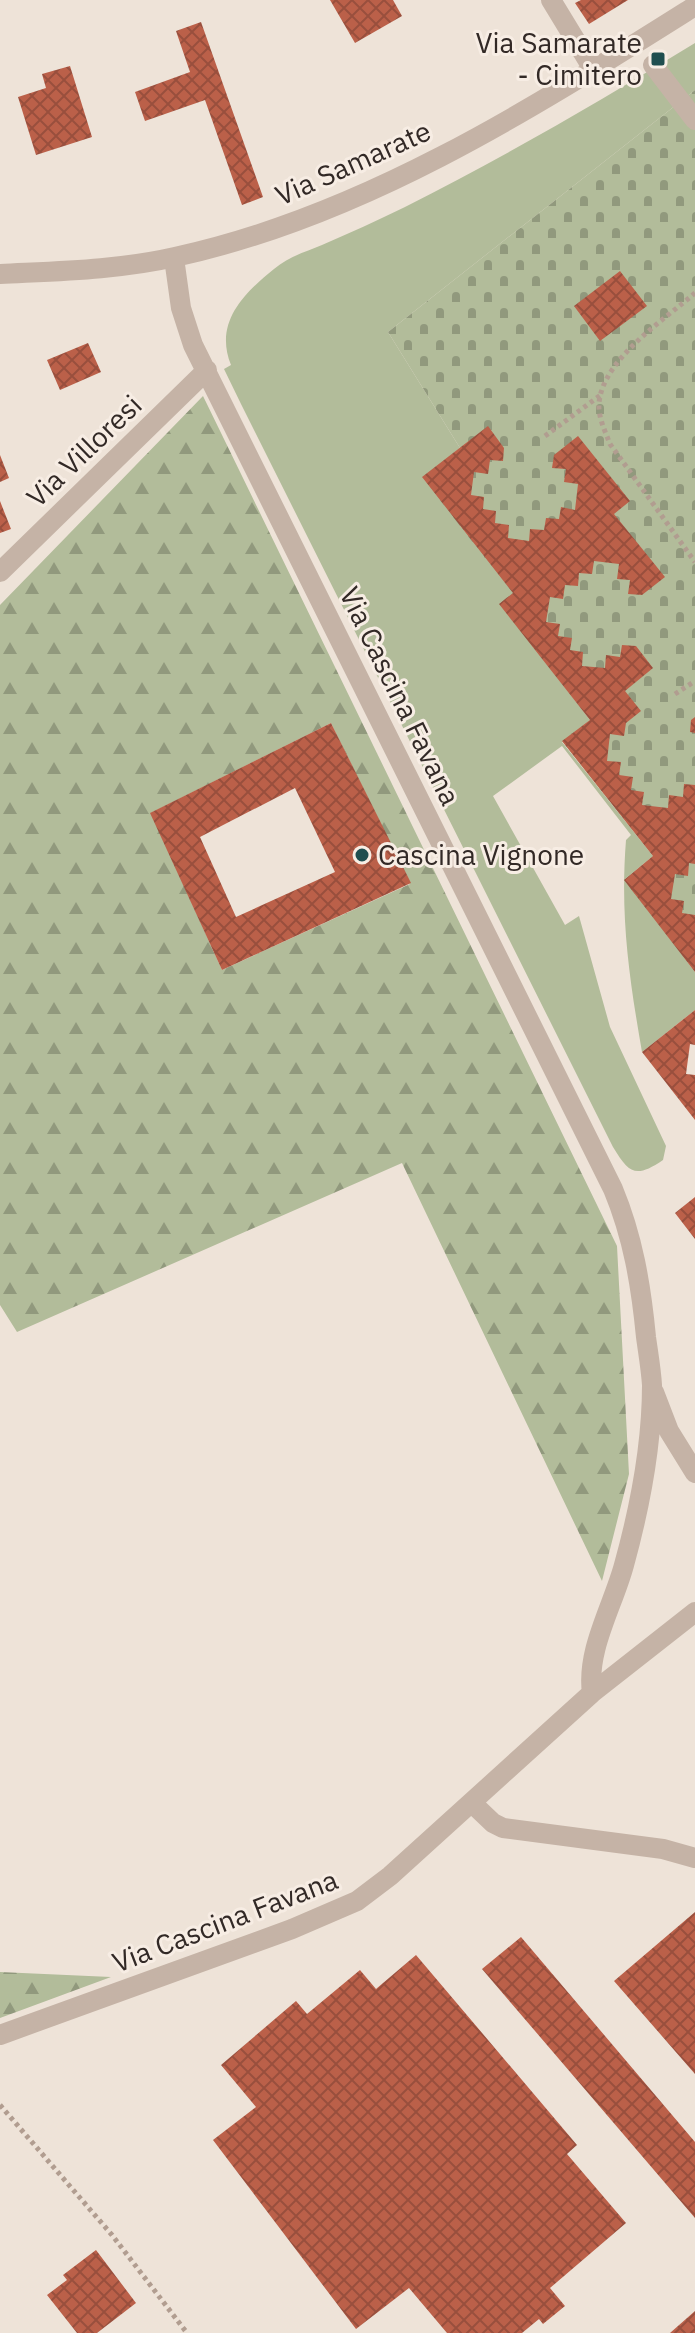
<svg xmlns="http://www.w3.org/2000/svg" width="695" height="2333" font-family="'IBM Plex Sans',sans-serif">
<defs>
<pattern id="forest-firs" width="22" height="20" patternUnits="userSpaceOnUse" patternTransform="scale(2)"><rect width="22" height="20" fill="#b2bc9a"/><path d="M5 1l3.5 6h-7zM16 11l3.5 6h-7z" fill="#91997d"/></pattern>
<pattern id="cemetery-stones" width="16" height="16" patternUnits="userSpaceOnUse" patternTransform="scale(2)"><rect width="16" height="16" fill="#b2bc9a"/><path d="M2 7V4a2 2 0 0 1 4 0v3zM10 15v-3a2 2 0 0 1 4 0v3z" fill="#91997d"/></pattern>
<pattern id="building-cross-hatch" width="8" height="8" patternUnits="userSpaceOnUse" patternTransform="scale(2)"><rect width="8" height="8" fill="#bb6049"/><path d="M0 0l8 8M0 8l8-8" fill="none" stroke="#994f3d"/></pattern>
</defs>
<rect width="100%" height="100%" fill="#eee3d8"/>
<!-- grass -->
<path fill="#b2bc9a" d="M 695,43 L 695,90 L 388,332 L 460,448 L 423,478 L 513,593 L 500,603 L 590,720 L 562,742 L 653,856 L 625,879 L 695,972 L 695,1010 L 642,1052 C 629,977 620,916 626,840 L 631,835 L 562,746 L 493,796 L 565,925 L 579,916 L 610,1027 L 666,1146 L 663,1160 C 635,1179 629,1173 613,1147 L 241,404 L 224,369 L 231,365 C 214,323 243,294 274,269 C 288,257 305,252 322,245 C 350,233 378,220 405,207 C 504,157 601,101 695,43 Z"/>
<!-- forest -->
<path fill="url(#forest-firs)" fill-rule="evenodd" d="M 203,396 L 617,1246 L 629,1474 L 602,1581 L 402,1163 L 17,1332 L 0,1305 L 0,605 ZM 331,723 L 410,884 L 222,970 L 151,813 Z
M 0,1972 L 111,1977 L 0,2018 Z"/>
<!-- cemetery -->
<path fill="url(#cemetery-stones)" d="M 695,90 L 695,972 L 624,880 L 653,856 L 562,741 L 590,719 L 499,604 L 512,593 L 422,477 L 460,448 L 388,332 Z"/>
<!-- building -->
<path fill="url(#building-cross-hatch)" fill-rule="evenodd" d="M 330,0 L 393,0 L 402,16 L 355,43 Z
M 581,0 L 628,0 L 589,24 L 575,3 Z
M 201,22 L 263,197 L 242,205 L 205,100 L 145,121 L 135,92 L 190,72 L 176,31 Z
M 70,66 L 92,137 L 36,155 L 18,97 L 46,88 L 42,74 Z
M 620,271 L 647,306 L 600,341 L 574,306 Z
M 88,343 L 101,372 L 60,390 L 47,360 Z
M 488,426 L 504,448 L 503,461 L 490,460 L 488,474 L 474,472 L 471,495 L 484,497 L 483,509 L 496,511 L 495,523 L 509,525 L 508,538 L 529,541 L 530,529 L 544,530 L 546,518 L 559,519 L 561,507 L 575,510 L 578,484 L 564,482 L 566,469 L 552,468 L 554,455 L 578,436 L 630,501 L 614,514 L 665,577 L 642,595 L 628,594 L 630,580 L 617,579 L 619,564 L 594,561 L 592,574 L 579,573 L 578,586 L 565,585 L 563,599 L 550,597 L 546,622 L 560,624 L 558,636 L 572,638 L 570,650 L 583,652 L 582,666 L 605,668 L 606,655 L 620,657 L 622,645 L 636,646 L 653,668 L 625,691 L 641,711 L 626,723 L 624,736 L 610,734 L 607,761 L 621,762 L 619,775 L 633,777 L 631,790 L 644,792 L 642,805 L 668,808 L 669,795 L 683,797 L 684,784 L 695,785 L 695,864 L 689,863 L 688,876 L 675,874 L 671,899 L 684,901 L 682,913 L 695,915 L 695,972 L 624,880 L 653,856 L 562,741 L 590,720 L 499,604 L 513,593 L 422,477 Z
M 0,455 L 9,478 L 0,482 Z
M 0,501 L 11,529 L 0,533 Z
M 695,717 L 695,733 L 690,732 L 691,720 Z
M 331,723 L 411,883 L 222,970 L 150,813 ZM 295,788 L 335,872 L 236,917 L 200,837 Z
M 695,1010 L 695,1045 L 690,1044 L 686,1074 L 695,1075 L 695,1120 L 642,1052 Z
M 695,1197 L 695,1239 L 675,1213 Z
M 695,1912 L 695,2074 L 614,1981 Z
M 521,1937 L 695,2142 L 695,2218 L 482,1969 Z
M 416,1955 L 577,2145 L 567,2154 L 626,2223 L 550,2288 L 565,2306 L 543,2324 L 539,2319 L 522,2333 L 447,2333 L 409,2288 L 356,2329 L 213,2140 L 256,2107 L 221,2065 L 296,2001 L 307,2014 L 360,1970 L 376,1989 Z
M 96,2250 L 136,2303 L 97,2333 L 77,2333 L 47,2295 L 67,2280 L 63,2275 Z
M 695,2311 L 695,2333 L 670,2333 Z"/>
<g fill="none" stroke-linecap="round" stroke-linejoin="round">
<!-- path -->
<path stroke="#b19d90" stroke-width="5" stroke-dasharray="4 4" stroke-linecap="butt" d="M 695,293 C 664,320 603,359 599,403 C 598,417 605,431 610,444 L 695,562
M 545,436 L 602,394
M 675,694 L 695,681
M 0,2105 L 112,2235 L 187,2333"/>
<!-- minor -->
<path stroke="#c5b3a6" stroke-width="20" d="M 551,0 L 593,69
M 653,65 L 695,120
M 174,258 L 181,308 L 193,345 L 613,1189 C 633,1237 641,1285 646,1337 C 648,1352 651,1369 652,1385 C 652,1445 640,1507 624,1565 C 613,1606 586,1650 592,1693
M 0,274 C 58,271 118,270 175,257 C 364,216 533,108 695,6
M 0,572 L 207,370
M 654,1392 L 669,1431 L 695,1473
M 472,1803 L 493,1823 L 503,1828 L 663,1849 L 695,1858
M 0,2035 L 292,1929 L 357,1901 L 390,1876 L 592,1693 L 695,1612"/>
</g>
<!-- markers -->
<g fill="#1f4e4f" stroke="#f7ede4" stroke-width="3">
<rect x="650" y="51" width="16" height="16" rx="4"/>
<circle cx="362" cy="855" r="8"/>
</g>
<g text-anchor="middle" stroke-width="6" stroke-linejoin="round" paint-order="stroke">
<!-- poi labels -->
<g font-size="28" fill="#322926" stroke="#f7ede4" text-anchor="end">
<text x="642" y="53">Via Samarate<tspan x="642" dy="32">- Cimitero</tspan></text>
<text x="378" y="865" text-anchor="start">Cascina Vignone</text>
</g>
<!-- street labels -->
<g font-size="28" fill="#322926" stroke="#f7ede4">
<text transform="translate(353 163) rotate(-24)" y="10">Via Samarate</text>
<text transform="translate(84 451) rotate(-44)" y="10">Via Villoresi</text>
<text transform="translate(400 696) rotate(64)" y="10">Via Cascina Favana</text>
<text transform="translate(225 1921) rotate(-21)" y="10">Via Cascina Favana</text>
</g>
</g>
</svg>
